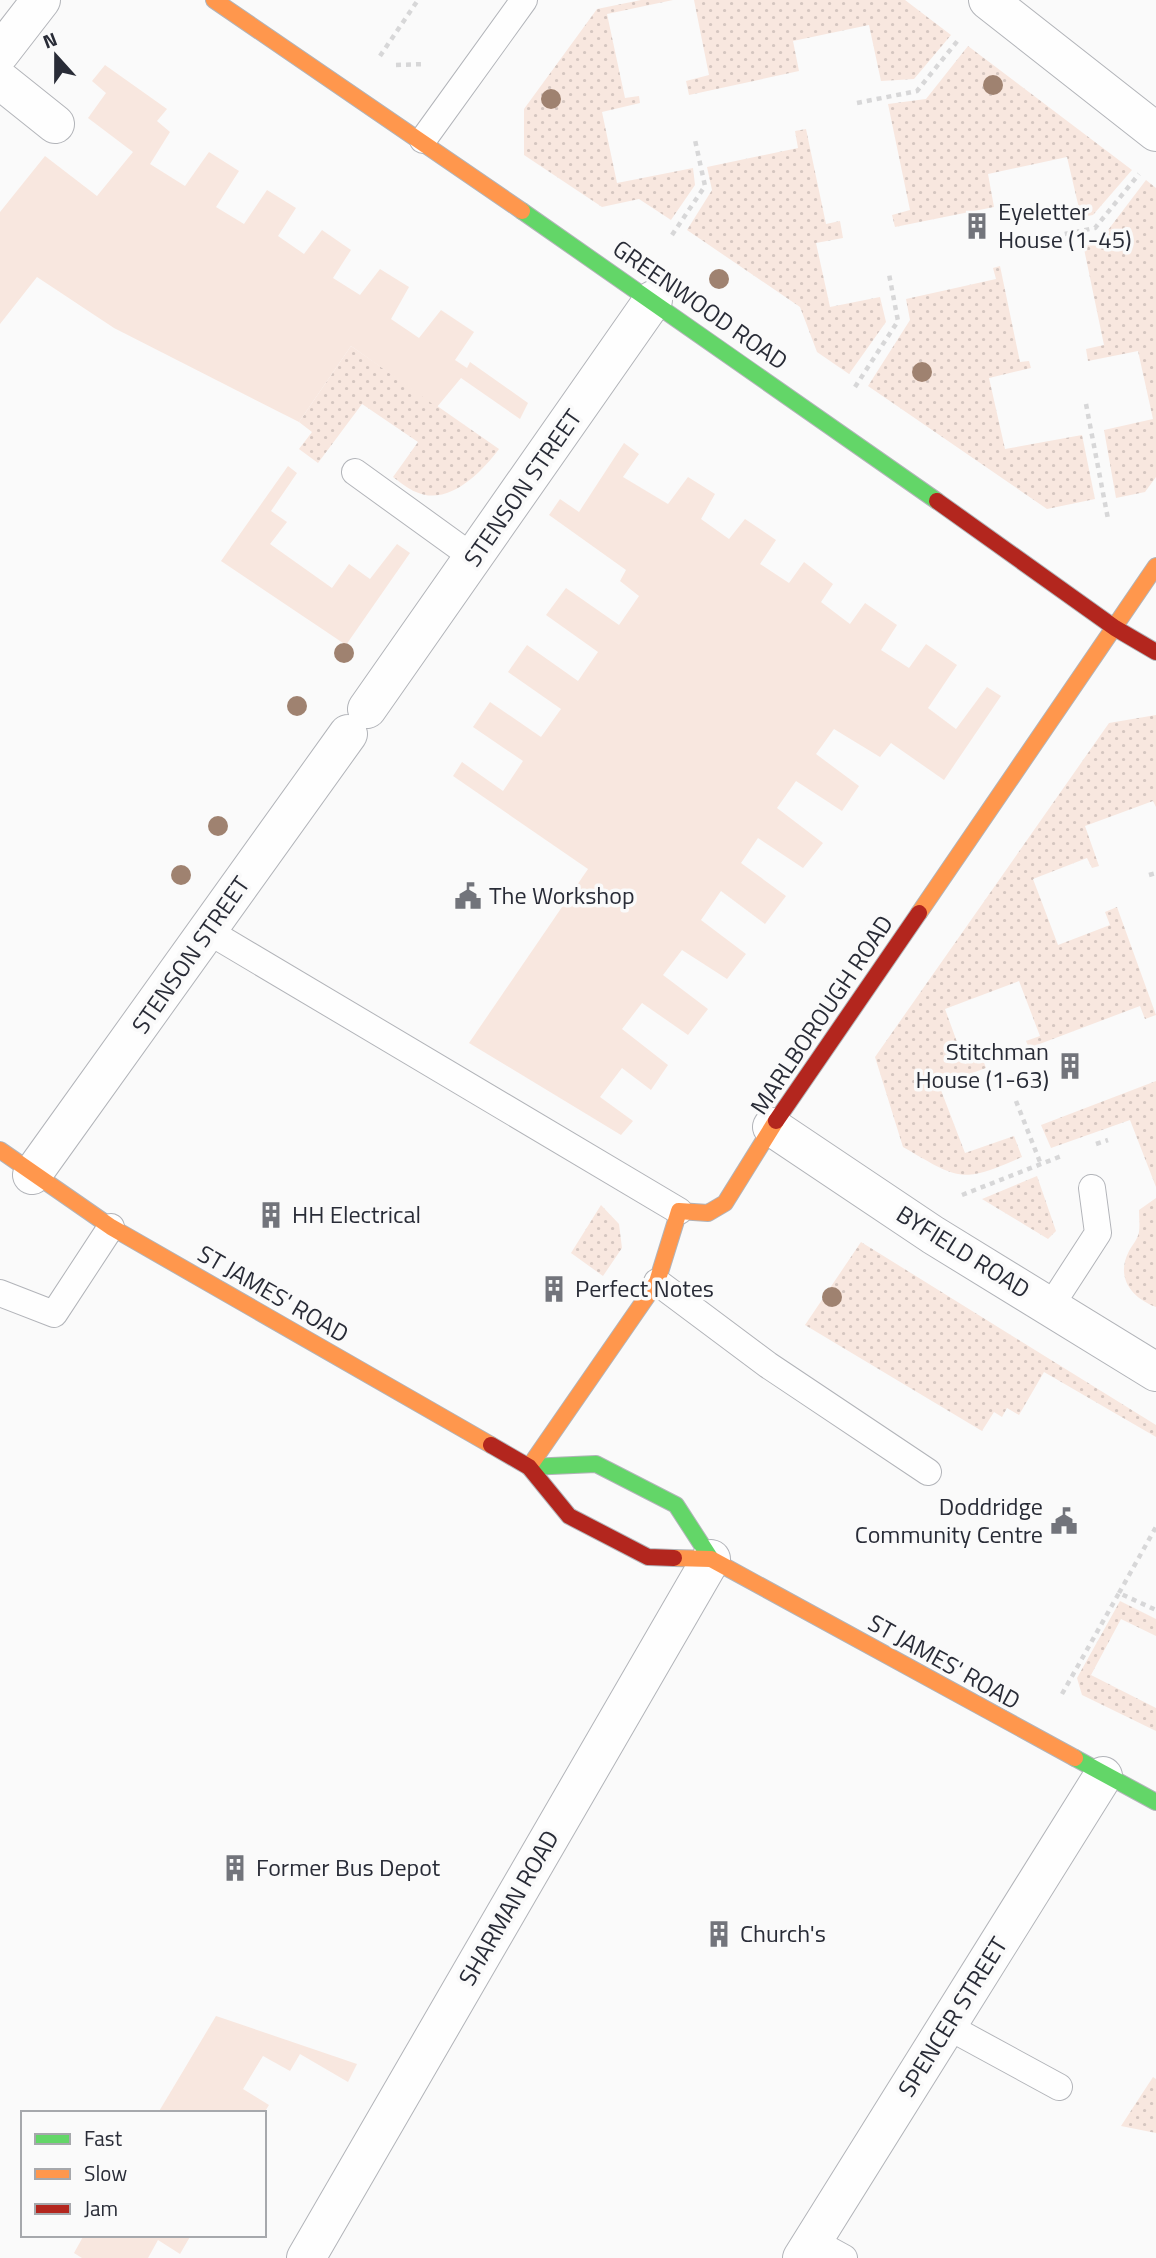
<svg xmlns="http://www.w3.org/2000/svg" width="1156" height="2258" font-family="'Titillium Web',sans-serif">
<defs>
<pattern id="grass-dots" width="8" height="8" patternUnits="userSpaceOnUse" patternTransform="scale(1.75)"><rect width="8" height="8" fill="#f8e7df"/><path d="M2 2h.1M6 6h.1" fill="none" stroke="#d5c6c0" stroke-width="1.8" stroke-linecap="round"/></pattern>
</defs>
<rect width="100%" height="100%" fill="#fafafa"/>
<!-- grass -->
<path fill="url(#grass-dots)" d="M 641,0 L 673,0 L 607,14 L 625,98 L 639,96 L 640,103 L 602,112 L 617,183 L 693,168 L 695,185 L 671,220 L 639,199 L 602,207 L 524,155 L 524,109 L 597,9 Z
M 694,0 L 905,0 L 951,35 L 914,79 L 881,81 L 869,25 L 793,41 L 799,71 L 689,95 L 686,81 L 709,75 Z
M 968,46 L 1132,170 L 1093,215 L 1081,217 L 1067,157 L 988,174 L 994,207 L 895,227 L 892,215 L 910,210 L 888,104 L 926,99 Z
M 806,129 L 826,224 L 840,221 L 843,238 L 816,243 L 830,307 L 880,297 L 886,322 L 849,374 L 817,352 L 800,307 L 687,230 L 712,190 L 707,167 L 798,148 L 795,131 Z
M 1146,180 L 1156,188 L 1156,477 L 1145,492 L 1116,498 L 1104,430 L 1153,419 L 1138,351 L 1088,361 L 1086,349 L 1104,345 L 1083,244 L 1102,238 Z
M 1000,266 L 1020,362 L 1029,361 L 1031,368 L 989,378 L 1005,449 L 1082,435 L 1095,499 L 1047,509 L 868,386 L 910,320 L 906,299 L 996,279 L 993,268 Z
M 351,346 L 499,449 C 482,472 448,507 416,492 C 408,489 400,482 393,477 L 418,442 L 362,404 L 318,463 L 299,449 L 312,432 L 299,422 Z
M 1156,715 L 1156,807 L 1153,801 L 1085,826 L 1099,866 L 1092,868 L 1087,858 L 1033,879 L 1058,945 L 1110,925 L 1105,912 L 1117,907 L 1156,1015 L 1145,1019 L 1140,1006 L 1029,1048 L 1026,1041 L 1040,1036 L 1019,981 L 945,1009 L 965,1064 L 982,1057 L 986,1068 L 939,1085 L 965,1153 L 1014,1136 L 1022,1157 C 961,1184 960,1180 903,1147 L 875,1057 L 1109,723 Z
M 1156,1081 L 1156,1187 L 1130,1120 L 1051,1148 L 1041,1125 Z
M 1037,1176 L 1056,1231 L 1048,1239 L 982,1199 Z
M 1156,1198 L 1156,1307 C 1132,1298 1115,1278 1129,1251 C 1132,1245 1138,1239 1139,1232 C 1140,1225 1139,1217 1139,1210 Z
M 601,1205 L 619,1224 L 622,1248 L 603,1276 L 571,1253 Z
M 861,1242 L 1156,1425 L 1156,1437 L 1044,1372 L 1019,1415 L 1007,1408 L 1002,1417 L 994,1412 L 982,1431 L 805,1325 Z
M 1120,1601 L 1156,1619 L 1156,1636 L 1121,1619 L 1091,1675 L 1156,1708 L 1156,1731 L 1082,1695 L 1077,1678 Z
M 1153,2077 L 1156,2079 L 1156,2133 L 1121,2126 Z"/>
<!-- garden -->
<path fill="#f8e7df" d="M 105,65 L 167,109 L 157,121 L 170,132 L 150,164 L 185,186 L 209,152 L 239,171 L 216,207 L 244,224 L 267,190 L 296,208 L 278,236 L 304,254 L 322,230 L 351,250 L 333,278 L 360,295 L 380,269 L 409,287 L 391,319 L 419,338 L 441,310 L 474,332 L 455,360 L 467,368 L 470,362 L 528,403 L 520,419 L 461,378 L 437,407 L 351,346 L 299,422 L 114,328 L 37,277 L 0,324 L 0,212 L 45,156 L 97,196 L 133,152 L 88,118 L 106,93 L 92,81 Z
M 624,443 L 639,454 L 623,477 L 668,504 L 688,477 L 715,494 L 701,519 L 729,539 L 745,519 L 776,540 L 760,564 L 789,583 L 804,562 L 833,584 L 821,602 L 850,624 L 865,603 L 897,625 L 881,650 L 909,668 L 926,644 L 957,665 L 928,708 L 956,729 L 987,687 L 1001,696 L 944,780 L 891,743 L 880,757 L 834,729 L 816,754 L 859,786 L 842,811 L 796,781 L 777,808 L 823,843 L 803,868 L 758,838 L 741,863 L 786,896 L 765,924 L 721,891 L 701,920 L 746,954 L 727,979 L 682,950 L 663,975 L 708,1009 L 688,1035 L 642,1003 L 622,1029 L 668,1065 L 651,1090 L 622,1068 L 600,1097 L 633,1121 L 621,1135 L 469,1043 L 588,869 L 453,776 L 462,762 L 503,791 L 523,761 L 473,727 L 490,702 L 541,737 L 561,709 L 508,672 L 527,645 L 578,681 L 598,652 L 546,615 L 566,588 L 619,625 L 639,596 L 620,581 L 626,570 L 549,515 L 560,499 L 579,512 Z
M 288,466 L 297,473 L 271,511 L 287,522 L 270,544 L 332,588 L 349,564 L 370,579 L 397,544 L 410,553 L 346,645 L 221,561 Z
M 216,2016 L 357,2064 L 348,2082 L 300,2054 L 290,2071 L 263,2056 L 243,2089 L 269,2105 L 264,2113 L 214,2113 L 209,2110 L 206,2113 L 158,2113 Z
M 84,2235 L 191,2235 L 180,2254 L 158,2240 L 148,2258 L 82,2258 L 74,2253 Z"/>
<g fill="none" stroke-linecap="round" stroke-linejoin="round">
<defs>
<path id="lane" d="M 423,140 L 524,0
M 355,472 L 474,558
M 208,931 L 679,1211
M 657,1282 L 768,1365 L 928,1472
M 0,1293 L 54,1314 L 111,1227
M 1050,1307 L 1098,1233 L 1092,1188
M 947,2026 L 1059,2087
M 813,2241 L 844,2258"/>
<path id="street" d="M 988,0 L 1156,132
M 0,53 L 41,0
M 0,80 L 55,124
M 367,709 L 653,300
M 772,1127 L 933,1235 L 1156,1372
M 32,1175 L 348,734
M 306,2258 L 711,1559
M 802,2258 L 1103,1776"/>
<path id="fast" d="M 522,211 L 937,501
M 529,1467 L 596,1464 L 676,1505 L 711,1559
M 1075,1758 L 1156,1802"/>
<path id="slow" d="M 214,0 L 522,211
M 919,913 L 1156,566
M 0,1150 L 111,1227 L 491,1445
M 529,1467 L 657,1282 L 679,1211 L 708,1213 L 725,1203 L 776,1121
M 674,1558 L 711,1559 L 1075,1758"/>
<path id="jam" d="M 937,501 L 1115,628 L 1156,652
M 776,1121 L 919,913
M 491,1445 L 529,1467 L 569,1516 L 648,1557 L 674,1558"/>
</defs>
<!-- lane casing -->
<use href="#lane" stroke="#b2b4b9" stroke-width="28"/>
<!-- street casing -->
<use href="#street" stroke="#b2b4b9" stroke-width="40"/>
<!-- fast casing -->
<use href="#fast" stroke="#b2b4b9" stroke-width="18"/>
<!-- slow casing -->
<use href="#slow" stroke="#b2b4b9" stroke-width="18"/>
<!-- jam casing -->
<use href="#jam" stroke="#b2b4b9" stroke-width="18"/>
<!-- path -->
<path stroke="#d7d7d8" stroke-width="4.5" stroke-dasharray="5 5" stroke-linecap="butt" d="M 380,56 L 418,0
M 396,65 L 425,64
M 857,103 L 917,91 L 959,39
M 672,235 L 705,186 L 695,140
M 1055,236 L 1095,228 L 1139,174
M 855,387 L 898,321 L 889,274
M 1086,404 L 1108,519
M 1149,875 L 1156,873
M 1016,1101 L 1040,1162
M 1096,1144 L 1108,1140
M 962,1195 L 1064,1155
M 1119,1593 L 1156,1527
M 1062,1694 L 1119,1593 L 1156,1610"/>
<!-- lane -->
<use href="#lane" stroke="#fefefe" stroke-width="26"/>
<!-- street -->
<use href="#street" stroke="#fefefe" stroke-width="38"/>
<!-- fast -->
<use href="#fast" stroke="#63d668" stroke-width="16"/>
<!-- slow -->
<use href="#slow" stroke="#ff974d" stroke-width="16"/>
<!-- jam -->
<use href="#jam" stroke="#b3261e" stroke-width="16"/>
</g>
<!-- trees -->
<g fill="#9f8270">
<circle cx="993" cy="85" r="10"/>
<circle cx="551" cy="99" r="10"/>
<circle cx="719" cy="279" r="10"/>
<circle cx="922" cy="372" r="10"/>
<circle cx="344" cy="653" r="10"/>
<circle cx="297" cy="706" r="10"/>
<circle cx="218" cy="826" r="10"/>
<circle cx="181" cy="875" r="10"/>
<circle cx="832" cy="1297" r="10"/>
</g>
<!-- icons -->
<defs>
<symbol id="building-bare" viewBox="-9 -9 18 18"><path d="M-4-6H4V6H1V3H-1V6H-4ZM-2.5-4.3h1.7v1.8h-1.7ZM.8-4.3h1.7v1.8H.8ZM-2.5-1h1.7V.8h-1.7ZM.8-1h1.7V.8H.8Z" fill="#72747b" stroke="#fafafa" stroke-width="2.5" paint-order="stroke"/></symbol>
<symbol id="civic-bare" viewBox="-9 -9 18 18"><path d="M-.6-6.5H3V-4.5H.6V-3L4-1V1h2V6H-6V1h2V-1L-.6-3ZM-1.2 2.5V6h2.4V2.5Z" fill="#72747b" stroke="#fafafa" stroke-width="2.5" paint-order="stroke"/></symbol>
</defs>
<g fill-rule="evenodd">
<use href="#building-bare" x="958" y="207" width="38" height="38"/>
<use href="#civic-bare" x="449" y="877" width="38" height="38"/>
<use href="#building-bare" x="1051" y="1047" width="38" height="38"/>
<use href="#building-bare" x="252" y="1196" width="38" height="38"/>
<use href="#building-bare" x="535" y="1270" width="38" height="38"/>
<use href="#civic-bare" x="1045" y="1502" width="38" height="38"/>
<use href="#building-bare" x="216" y="1849" width="38" height="38"/>
<use href="#building-bare" x="700" y="1915" width="38" height="38"/>
</g>
<g text-anchor="middle" stroke-width="7" stroke-linejoin="round" paint-order="stroke">
<!-- poi labels -->
<g font-size="24" fill="#292c37" stroke="#fafafa" text-anchor="start">
<text x="998" y="220">Eyeletter<tspan x="998" dy="28">House (1-45)</tspan></text>
<text x="489" y="904">The Workshop</text>
<text x="1049" y="1060" text-anchor="end">Stitchman<tspan x="1049" dy="28">House (1-63)</tspan></text>
<text x="292" y="1223">HH Electrical</text>
<text x="575" y="1297">Perfect Notes</text>
<text x="1043" y="1515" text-anchor="end">Doddridge<tspan x="1043" dy="28">Community Centre</tspan></text>
<text x="256" y="1876">Former Bus Depot</text>
<text x="740" y="1942">Church's</text>
</g>
<!-- street labels -->
<g font-size="24" fill="#292c37" stroke="#fafafa">
<text transform="translate(700 305) rotate(35)" y="8">GREENWOOD ROAD</text>
<text transform="translate(523 488) rotate(-55)" y="8">STENSON STREET</text>
<text transform="translate(191 955) rotate(-55)" y="8">STENSON STREET</text>
<text transform="translate(822 1015) rotate(-56)" y="8">MARLBOROUGH ROAD</text>
<text transform="translate(963 1252) rotate(32)" y="8">BYFIELD ROAD</text>
<text transform="translate(273 1294) rotate(30)" y="8">ST JAMES' ROAD</text>
<text transform="translate(944 1662) rotate(29)" y="8">ST JAMES' ROAD</text>
<text transform="translate(509 1908) rotate(-60)" y="8">SHARMAN ROAD</text>
<text transform="translate(953 2017) rotate(-58)" y="8">SPENCER STREET</text>
</g>
</g>
<!-- legend -->
<rect x="21" y="2111" width="245" height="126" fill="#fafafa" stroke="#a6a8ac" stroke-width="2"/>
<rect x="35" y="2134" width="35" height="10" fill="#63d668" stroke="#a6a8ac" stroke-width="2"/>
<text x="84" y="2146" font-size="21" fill="#292c37">Fast</text>
<rect x="35" y="2169" width="35" height="10" fill="#ff974d" stroke="#a6a8ac" stroke-width="2"/>
<text x="84" y="2181" font-size="21" fill="#292c37">Slow</text>
<rect x="35" y="2204" width="35" height="10" fill="#b3261e" stroke="#a6a8ac" stroke-width="2"/>
<text x="84" y="2216" font-size="21" fill="#292c37">Jam</text>
<!-- north arrow -->
<g transform="translate(56 56) rotate(339)" stroke="#fafafa" stroke-width="5" paint-order="stroke">
<path d="M0-5L12 26L0 18L-12 26Z" fill="#292c37"/>
<text y="-10" font-size="19" font-weight="bold" text-anchor="middle" fill="#292c37">N</text>
</g>
</svg>
